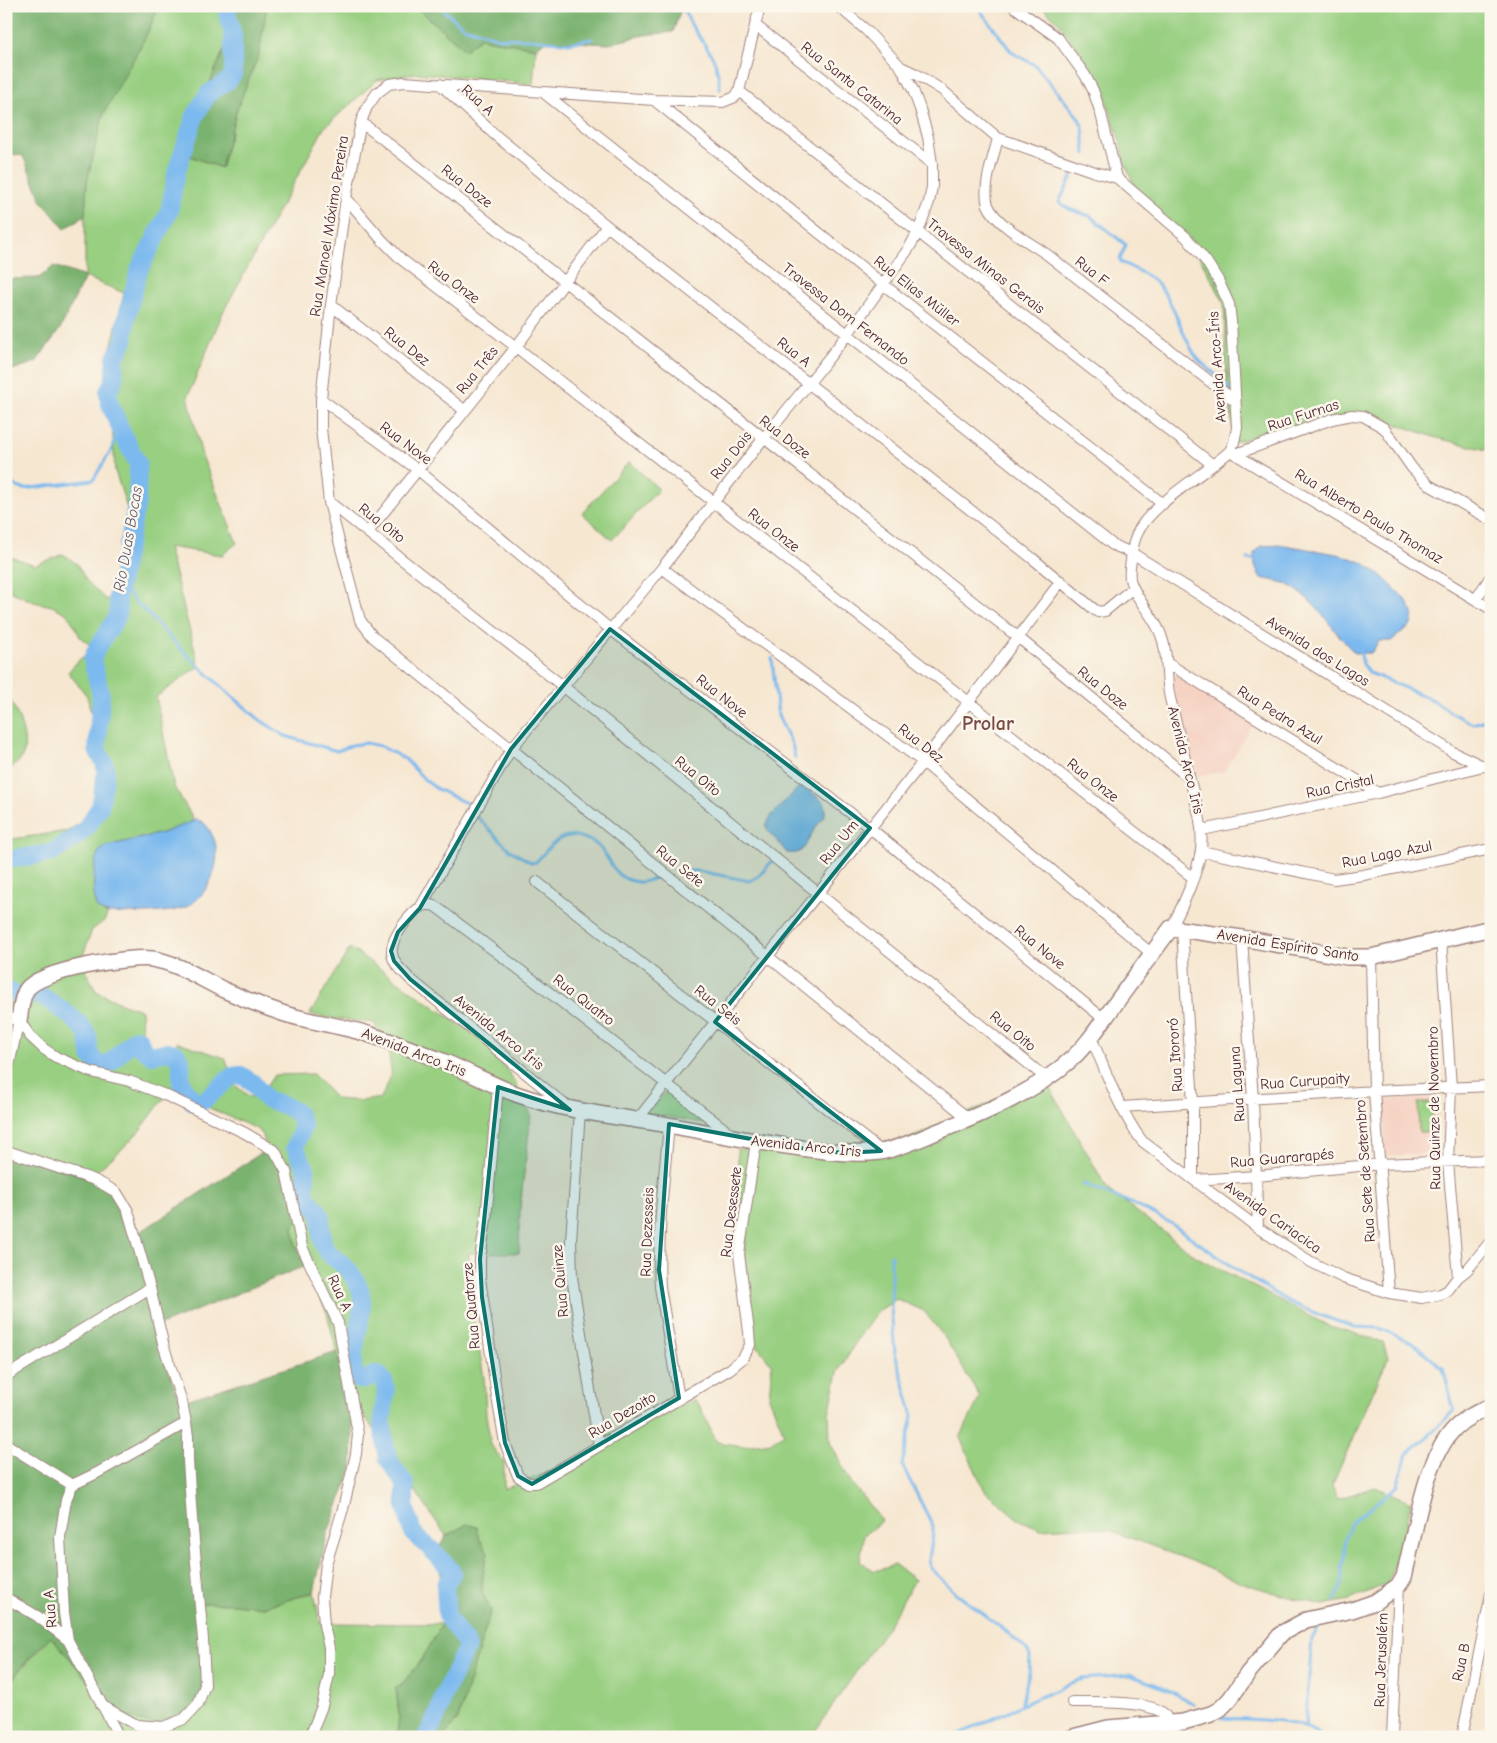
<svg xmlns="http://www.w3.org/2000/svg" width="1497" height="1743" font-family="'Comic Neue',sans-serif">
<rect width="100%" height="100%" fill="#fbf7ec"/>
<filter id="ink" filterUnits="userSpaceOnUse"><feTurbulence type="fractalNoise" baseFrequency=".02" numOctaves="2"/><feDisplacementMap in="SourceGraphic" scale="10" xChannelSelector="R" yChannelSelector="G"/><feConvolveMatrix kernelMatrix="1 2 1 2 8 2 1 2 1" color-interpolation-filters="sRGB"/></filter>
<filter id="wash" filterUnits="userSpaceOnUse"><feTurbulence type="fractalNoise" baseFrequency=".0096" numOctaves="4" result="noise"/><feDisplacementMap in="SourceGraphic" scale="20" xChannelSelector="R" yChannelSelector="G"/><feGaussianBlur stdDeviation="1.12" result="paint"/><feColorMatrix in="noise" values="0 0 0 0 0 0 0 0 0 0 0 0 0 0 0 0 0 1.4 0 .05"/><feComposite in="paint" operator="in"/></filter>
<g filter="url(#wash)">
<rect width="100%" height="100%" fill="#f6e7d1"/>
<!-- built -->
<path fill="#f5d2c2" d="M 1175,675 L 1183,678 L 1253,724 L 1224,772 L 1196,776 L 1172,682 Z
M 1428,1098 L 1439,1101 L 1436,1147 L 1424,1154 L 1385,1156 L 1384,1099 Z"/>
<!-- green -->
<path fill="#98cf81" stroke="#717756" d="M 159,6 L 228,6 L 229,38 L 180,152 L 221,168 L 237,109 L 259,54 L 267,6 L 415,6 L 465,50 L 480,38 L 536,48 L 533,84 L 417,73 L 377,80 L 324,128 L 223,312 L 188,396 L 202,456 L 237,543 L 222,555 L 168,547 L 199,666 L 156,697 L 174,787 L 193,818 L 192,821 L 189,823 L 162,833 L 107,846 L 97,854 L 94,899 C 95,906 101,913 108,914 L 104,921 L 92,930 L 81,961 L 96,991 L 120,1003 L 141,1010 L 143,1048 L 161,1056 L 178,1042 L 225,1058 L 235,1085 L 250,1097 L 262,1093 L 274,1075 L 313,1074 L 336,1099 L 361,1101 L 381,1098 C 384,1091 389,1083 390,1076 C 393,1056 383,1039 374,1023 L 328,1018 L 310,1014 L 350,948 L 489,1045 L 512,1077 L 531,1115 L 520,1207 L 519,1253 L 469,1253 L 473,1312 L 484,1378 L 486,1415 L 491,1445 L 504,1463 L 504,1489 L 574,1463 L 599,1450 L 603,1437 L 694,1400 L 700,1407 L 717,1442 L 743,1446 L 772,1442 L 784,1433 L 769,1397 L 772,1365 L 751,1338 L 737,1149 L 759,1148 L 882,1151 L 1045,1079 L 1108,1190 L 1197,1257 L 1327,1325 L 1383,1342 L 1388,1358 L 1332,1486 L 1337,1499 L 1375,1487 L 1411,1502 L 1406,1525 L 1388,1583 L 1350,1600 L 1323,1605 L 1289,1597 L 1239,1582 L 1192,1561 L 1107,1529 L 1078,1527 L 1041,1529 L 1018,1519 L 985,1491 L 960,1438 L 980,1397 L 945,1338 L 924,1311 L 897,1299 L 878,1311 L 857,1340 L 838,1372 L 829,1414 L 830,1442 L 850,1481 L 882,1521 L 864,1535 L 860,1562 L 875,1571 L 895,1565 L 915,1580 L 890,1623 L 811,1737 L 444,1737 L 458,1719 L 491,1610 L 482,1593 L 483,1574 L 488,1552 L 480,1540 L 467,1524 L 446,1536 L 346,1389 L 327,1313 L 296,1246 L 293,1227 L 313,1206 L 287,1182 L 259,1130 L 187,1098 L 168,1093 L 141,1129 L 123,1148 L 90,1177 L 6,1153 L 6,1022 L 17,1030 L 6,1019 L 6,840 L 68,831 L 101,808 L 100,751 L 87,696 L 68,672 L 79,660 L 94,648 L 80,637 L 75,626 L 66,613 L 52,606 L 34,602 L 6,589 L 6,555 L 35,565 L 63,554 L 77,564 L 86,580 L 105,599 L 122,603 L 124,600 L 133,527 L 115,471 L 108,360 L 124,293 L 85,277 L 85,215 L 87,182 L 103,115 L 146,36 Z
M 1041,6 L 1491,6 L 1491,451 L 1437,438 L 1367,414 L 1321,419 L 1235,442 L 1227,388 L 1224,302 L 1192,244 L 1139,197 L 1124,161 L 1121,145 L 1100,81 L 1059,23 Z
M 629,462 L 659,489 L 612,540 L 582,513 Z
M 6,692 C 15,707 32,742 21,759 C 17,764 11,768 6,772 Z
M 664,1093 L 671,1093 L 712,1125 L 647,1113 Z
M 1418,1103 L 1432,1103 L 1433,1132 L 1419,1132 Z
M 314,1592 L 320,1623 L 442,1624 C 430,1646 417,1673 396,1688 L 399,1715 L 397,1737 L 6,1737 L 6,1689 L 17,1673 L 51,1637 L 77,1667 L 201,1603 L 234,1604 L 264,1607 Z"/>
<!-- forest -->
<path fill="#7ab26f" stroke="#62684d" d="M 6,6 L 159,6 L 146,36 L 103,115 L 87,182 L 85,215 L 65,229 L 42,202 L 23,156 L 6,153 Z
M 228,6 L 267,6 L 259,54 L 237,109 L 221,168 L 180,152 L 229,38 Z
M 415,6 L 682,6 L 673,32 L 644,35 L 609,44 L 558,41 L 543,42 L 536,48 L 480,38 L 465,50 Z
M 54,266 L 85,277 L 60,329 L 36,362 L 6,372 L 6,279 L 39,278 Z
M 269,1148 L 287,1182 L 306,1194 L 314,1206 L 293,1227 L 296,1246 L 305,1266 L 153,1328 L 180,1402 L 337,1352 L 353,1421 L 352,1469 L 327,1535 L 314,1592 L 264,1607 L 234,1604 L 201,1603 L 204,1685 L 197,1703 L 176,1722 L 158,1724 L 139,1721 L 108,1708 L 77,1667 L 51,1637 C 34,1652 19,1669 6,1689 L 6,1153 L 110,1184 L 136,1233 L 140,1232 Z
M 467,1524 L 477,1527 L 480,1540 L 488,1552 L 483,1574 L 482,1593 L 491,1610 L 458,1719 L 444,1737 L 397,1737 L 399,1715 L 396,1688 L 402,1684 L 421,1661 L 442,1624 L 440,1546 L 446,1536 Z"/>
<!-- water -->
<path fill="#7bb9ee" stroke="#626c8c" d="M 1284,545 L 1342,555 L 1364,563 L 1385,579 L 1406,600 L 1413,613 L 1411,625 L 1391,641 L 1379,641 L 1371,653 L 1355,653 C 1332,631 1317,600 1287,584 C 1280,581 1269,580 1261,578 L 1255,566 L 1254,553 L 1262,546 Z
M 801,787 L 807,789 L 824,802 L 826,809 L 824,817 L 815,828 L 804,848 C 799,853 794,854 787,853 L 768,830 L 766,826 L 771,816 L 797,789 Z
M 196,820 C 204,821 206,825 210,831 C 226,855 211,895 186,907 C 176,912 142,914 130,913 C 118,913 106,916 97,908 C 92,900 93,861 98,853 C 100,850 103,848 107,846 L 162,833 Z"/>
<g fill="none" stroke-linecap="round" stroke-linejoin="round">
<!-- stream -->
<path stroke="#7bb9ee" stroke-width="3" d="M 438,6 L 464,27 L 499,38 L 531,39 L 569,43 L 592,39
M 683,6 C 689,28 706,42 715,62 C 718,71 719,80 720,89
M 977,6 L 1010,50 L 1016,55 L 1035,65 L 1078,117 L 1083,127 L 1085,154
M 1072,176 L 1059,202 L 1069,209 L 1090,216 L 1126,245 L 1120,259 L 1121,262 C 1132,268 1142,272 1152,279 C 1174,296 1181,338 1198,359 C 1208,371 1223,377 1231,391
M 6,480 L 17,487 L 24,489 L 93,480 L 111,451 L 117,433 L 115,415
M 1248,559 L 1257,560
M 119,584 L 189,657 L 225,690 L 260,720 L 285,736 L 337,751 L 352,745 L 366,743 L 380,746 L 405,759 L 425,780 L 437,789 L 470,805 L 473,809
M 1360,651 L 1363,664 L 1370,673 L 1433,700 L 1452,713 L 1473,724 L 1491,718
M 772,658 L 778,716 L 792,744 L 795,758
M 475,815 L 510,850 L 532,863 L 536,862 C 550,847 561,829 583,838 C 588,840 593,841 597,845 C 614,860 609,878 638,882 C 645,883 654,878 661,876
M 689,871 L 699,871 L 750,881 L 759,876 L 773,860
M 1083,1184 L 1133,1204 L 1169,1222 L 1234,1268 L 1289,1302 L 1322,1316 L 1354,1327 L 1379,1328 L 1413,1343 L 1443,1368 L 1454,1410 L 1434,1431 L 1407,1454 L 1397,1486 L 1351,1523 L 1346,1537 L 1341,1585 L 1335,1600
M 891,1255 L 891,1309 L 895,1353 L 913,1416 L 902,1465 L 933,1526 L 933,1533 L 929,1560 L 930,1567 L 933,1571 L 958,1595 L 1007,1632 L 1027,1650 L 1030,1656 L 1029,1673 L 1021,1705
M 1222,1718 C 1249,1720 1303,1718 1322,1737
M 1305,1727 L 1312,1639 L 1321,1623
M 953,1737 L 1037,1698 L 1057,1690 L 1068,1684 L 1082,1679 L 1130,1675 L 1167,1689 L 1194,1704"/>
<!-- river -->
<path stroke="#7bb9ee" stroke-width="18" d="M 6,860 L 52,853 L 80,834 L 86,828 L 100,807 L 106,773 L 104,762 L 97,750 L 101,695 L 92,659 L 97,648 L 117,617 L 118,608 L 117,597 L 137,502 L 138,464 L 124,437 L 109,402 L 108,392 L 114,379 L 115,358 L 124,340 L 126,320 L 139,270 L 169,212 L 177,170 L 195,116 L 208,94 L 229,80 L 233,74 L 233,35 L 227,12 L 229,6
M 6,990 L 23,997 L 37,994 C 49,1000 84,1023 88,1037 C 90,1046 87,1054 96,1062 C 100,1066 105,1066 110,1063 L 135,1038 L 139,1039 L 144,1050 L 152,1055 L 168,1051 L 177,1054 L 181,1062 L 181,1082 L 193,1102 L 197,1103 L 203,1101 L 232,1076 L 241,1075 L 252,1082 L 266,1099 L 283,1105 L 295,1111 L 300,1118 L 303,1126 L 295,1147 L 306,1169 L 305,1196 C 309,1201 318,1208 320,1214 C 323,1225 319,1236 325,1248 C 328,1255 335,1258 341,1263 C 352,1272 362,1287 362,1302 C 363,1322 345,1366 358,1380 L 365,1380 L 376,1374 L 380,1376 L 385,1383 L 386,1390 L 382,1424 L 388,1459 L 405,1484 L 405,1505 L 412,1531 L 417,1537 L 430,1548 L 452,1571 L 452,1574 L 445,1585 L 447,1617 L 466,1643 L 467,1646 L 444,1695 L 437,1716 L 426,1737"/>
</g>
</g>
<g filter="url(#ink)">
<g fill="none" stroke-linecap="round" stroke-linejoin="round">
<defs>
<path id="street" d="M 760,6 L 739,91 L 735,97 L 723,102 L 654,100 L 404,82 L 389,84 L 377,93 L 367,107 L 361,122 L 346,198 L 331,305 L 321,399 L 321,428 L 329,502 L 334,522 L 360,620 L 373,637 L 969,1119
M 838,6 L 866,30 L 901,67 L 916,74 L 942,90 L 998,138 L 1095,172 L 1117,178
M 1013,6 L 1058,38 L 1085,75 L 1093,90 L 1101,114 L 1117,178 L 1186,237 L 1206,261 L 1218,280 L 1229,304 L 1231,321 L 1237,428 L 1234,442 L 1230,451 C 1206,473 1149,505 1137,534 C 1133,542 1132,551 1131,560 C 1130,566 1129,572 1130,579 C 1134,598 1154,615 1161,635 C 1169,655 1165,677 1170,698 C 1176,724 1183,750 1189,776 C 1195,802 1204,821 1201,850 C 1198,872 1182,908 1171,928
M 755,25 L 932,164
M 440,84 L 494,134 L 607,226 L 1032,558 L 1095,610 L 1098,612 L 1105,611 L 1133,588
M 739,91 L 1213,465
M 544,93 L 1113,545 L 1132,553 L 1453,752 L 1483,766 L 1491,767
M 654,100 L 884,285 L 1163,504
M 361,122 L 1019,638 L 1189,778
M 998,138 C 994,156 982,187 988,205 C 996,225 1031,243 1049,256 C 1111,304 1173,352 1235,401
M 346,198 L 382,240 L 401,259 L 516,347 L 1192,877
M 331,305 L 464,410
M 321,399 L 418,470 L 610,629 L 870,828 L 1104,1019
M 1230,451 L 1491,609
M 1236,454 L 1332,419 L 1352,415 L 1363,416 L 1384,428 L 1412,468 L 1429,485 L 1491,520
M 329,502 L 564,687 L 1046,1078
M 368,532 L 516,347 L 607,226
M 662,568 L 923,762 L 1152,954
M 1476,599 L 1491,576
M 1167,663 L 1378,793
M 1202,830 L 1378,793 L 1483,766
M 1201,851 L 1334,879 L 1363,875 L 1491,849
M 537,882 L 881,1151
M 420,908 L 511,749 L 662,568 L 763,439 L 809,383 L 847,335 L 909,248 L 918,232 L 929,202 L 932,187 L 932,164 L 928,137 L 920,109 L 913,90 L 901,67
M 1182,929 L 1193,1103 L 1193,1178
M 1242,938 L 1253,1100 L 1258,1228
M 1441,939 L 1451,1087 L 1448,1162 L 1458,1277
M 1371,957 L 1374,1091 L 1389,1293
M 6,1018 L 19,1020
M 19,1020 L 30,1036 L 44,1049 L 56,1057 L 91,1072 L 129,1081 L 165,1095 L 245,1133 L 275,1151 L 286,1171 L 302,1247 L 338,1323 L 358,1434 L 356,1454 L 343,1509 L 326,1564 L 322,1597 L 324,1625 L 329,1648 L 329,1675 L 322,1706 L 310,1737
M 1091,1037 C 1106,1072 1119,1110 1142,1141 L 1258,1228 L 1311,1262 L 1343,1278 L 1389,1293 L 1422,1298 L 1441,1294 L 1448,1290 L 1458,1277 L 1467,1270 L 1491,1241
M 6,1079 L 19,1020
M 498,1087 L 486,1219 L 480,1259 L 480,1278 L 497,1397 L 505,1443 L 518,1476 L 528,1483 L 536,1483 L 730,1369 L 743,1358 L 750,1345 L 749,1332 L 739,1254 L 756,1142
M 565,1105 L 410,979 C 403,971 393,964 392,953 C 390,939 411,911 423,906 C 427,904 431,905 435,906 L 532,979 L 732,1135
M 1122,1107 L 1374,1091 L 1491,1086
M 580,1111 L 571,1240 L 572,1277 L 599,1446
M 637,1120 L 923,762 L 1061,581
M 669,1125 C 664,1179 657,1233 660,1287 L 679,1398
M 7,1151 L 92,1179 L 106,1186 L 117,1193 L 128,1211 L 150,1288 L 164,1347 L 182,1402 L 186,1423 L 188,1436 L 188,1461 L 192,1519 L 203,1639 L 205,1685 L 198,1704 L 184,1719 L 163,1727 L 137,1725 L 101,1705
M 1195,1180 L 1257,1176 L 1380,1164 L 1491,1160
M 6,1376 L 150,1288
M 6,1444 L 72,1485 L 66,1500 L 60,1537 L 64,1613 L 68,1640 L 119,1737
M 72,1485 L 97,1473 L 186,1423
M 6,1598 L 37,1616 L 68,1640
M 1072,1702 C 1092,1702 1152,1700 1165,1715 C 1166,1717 1167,1720 1168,1722
M 1392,1737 L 1399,1585
M 1462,1737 L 1491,1594"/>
<path id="secondary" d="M 19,1020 C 21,1011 21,997 27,989 C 41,970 129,956 152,959 C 178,963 201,979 224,990 C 244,999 264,1007 285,1014 C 314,1023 345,1026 374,1036 C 398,1044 423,1053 447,1063 C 471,1073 494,1086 519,1095 C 571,1113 625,1117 679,1127 C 722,1135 765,1144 808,1149 C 832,1152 856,1155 880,1152 C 903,1148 925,1136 947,1128 C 987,1112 1035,1091 1068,1062 C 1086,1047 1099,1026 1113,1007 C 1132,980 1152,954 1171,928 L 1242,938 L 1347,957 L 1371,957 L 1491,928
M 1073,1737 L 1108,1728 L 1183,1722 L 1211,1714 L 1220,1709 L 1230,1699 L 1248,1673 L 1282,1633 L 1306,1620 L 1352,1610 L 1375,1602 L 1399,1585 L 1404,1577 L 1406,1568 C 1416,1528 1425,1458 1455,1428 C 1465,1418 1478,1412 1491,1406"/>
</defs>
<!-- street casing -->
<use href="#street" stroke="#a0837e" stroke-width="12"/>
<!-- secondary casing -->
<use href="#secondary" stroke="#a0837e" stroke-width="18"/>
<!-- street -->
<use href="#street" stroke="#fff" stroke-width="10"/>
<!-- secondary -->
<use href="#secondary" stroke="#fff" stroke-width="15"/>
</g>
</g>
<!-- marked area -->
<path fill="#0f766e" fill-opacity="0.2" stroke="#0f766e" stroke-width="4" stroke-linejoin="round" d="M 610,629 L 870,828 L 715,1022 L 881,1151 L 843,1153 L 800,1148 L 669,1124 L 659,1270 L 679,1398 L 532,1484 L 518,1476 L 505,1443 L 482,1297 L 480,1259 L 498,1087 L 570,1110 L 410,979 L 394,961 L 391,951 L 398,932 L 420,908 L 511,749 Z"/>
<g text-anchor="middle" stroke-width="5" stroke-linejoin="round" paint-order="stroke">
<!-- street labels -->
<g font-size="15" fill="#4a1f2b" stroke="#fbf7ec">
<text transform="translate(852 83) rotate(38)" y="5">Rua Santa Catarina</text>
<text transform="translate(478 100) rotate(42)" y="5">Rua A</text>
<text transform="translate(467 186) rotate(38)" y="5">Rua Doze</text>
<text transform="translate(329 226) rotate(-81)" y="5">Rua Manoel Máximo Pereira</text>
<text transform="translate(986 266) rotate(38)" y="5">Travessa Minas Gerais</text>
<text transform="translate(1092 271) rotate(38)" y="5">Rua F</text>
<text transform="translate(454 282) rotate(37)" y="5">Rua Onze</text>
<text transform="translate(917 291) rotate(38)" y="5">Rua Elias Müller</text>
<text transform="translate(846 314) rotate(38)" y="5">Travessa Dom Fernando</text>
<text transform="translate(407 346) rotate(38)" y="5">Rua Dez</text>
<text transform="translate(794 352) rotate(38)" y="5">Rua A</text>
<text transform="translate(1217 367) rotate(-94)" y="5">Avenida Arco-Íris</text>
<text transform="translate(477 370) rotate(-51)" y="5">Rua Três</text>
<text transform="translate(1303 415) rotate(-18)" y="5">Rua Furnas</text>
<text transform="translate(785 437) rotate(38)" y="5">Rua Doze</text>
<text transform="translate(406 443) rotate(37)" y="5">Rua Nove</text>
<text transform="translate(731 455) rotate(-52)" y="5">Rua Dois</text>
<text transform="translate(1369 516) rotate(31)" y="5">Rua Alberto Paulo Thomaz</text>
<text transform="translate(382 523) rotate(38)" y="5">Rua Oito</text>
<text transform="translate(774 530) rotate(38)" y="5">Rua Onze</text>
<text transform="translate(1318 651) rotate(32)" y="5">Avenida dos Lagos</text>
<text transform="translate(1103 688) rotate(39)" y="5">Rua Doze</text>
<text transform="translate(722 696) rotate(38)" y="5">Rua Nove</text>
<text transform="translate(1280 715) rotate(32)" y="5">Rua Pedra Azul</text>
<text transform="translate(921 743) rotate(38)" y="5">Rua Dez</text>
<text transform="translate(1186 760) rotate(76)" y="5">Avenida Arco Iris</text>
<text transform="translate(698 776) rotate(39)" y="5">Rua Oito</text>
<text transform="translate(1093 780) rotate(38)" y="5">Rua Onze</text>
<text transform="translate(1340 786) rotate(-12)" y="5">Rua Cristal</text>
<text transform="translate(839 842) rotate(-51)" y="5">Rua Um</text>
<text transform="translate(1387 854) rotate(-11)" y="5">Rua Lago Azul</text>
<text transform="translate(680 866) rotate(39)" y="5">Rua Sete</text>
<text transform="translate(1288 945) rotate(9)" y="5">Avenida Espírito Santo</text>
<text transform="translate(1040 947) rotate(39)" y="5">Rua Nove</text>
<text transform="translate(584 1000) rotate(38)" y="5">Rua Quatro</text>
<text transform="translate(718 1005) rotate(38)" y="5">Rua Seis</text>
<text transform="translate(1013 1031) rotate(39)" y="5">Rua Oito</text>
<text transform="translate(499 1032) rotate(39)" y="5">Avenida Arco Íris</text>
<text transform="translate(414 1052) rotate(21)" y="5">Avenida Arco Iris</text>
<text transform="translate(1175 1055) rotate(-94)" y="5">Rua Itororó</text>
<text transform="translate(1305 1081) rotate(-4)" y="5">Rua Curupaity</text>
<text transform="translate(1237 1084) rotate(-94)" y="5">Rua Laguna</text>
<text transform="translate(1434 1108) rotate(-91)" y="5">Rua Quinze de Novembro</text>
<text transform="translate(806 1146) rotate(6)" y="5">Avenida Arco Iris</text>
<text transform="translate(1282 1158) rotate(-5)" y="5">Rua Guararapés</text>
<text transform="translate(1365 1171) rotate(-94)" y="5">Rua Sete de Setembro</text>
<text transform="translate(731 1212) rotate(-83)" y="5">Rua Desessete</text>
<text transform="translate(1273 1217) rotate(35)" y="5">Avenida Cariacica</text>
<text transform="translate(647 1232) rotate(-88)" y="5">Rua Dezesseis</text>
<text transform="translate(560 1281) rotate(-95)" y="5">Rua Quinze</text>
<text transform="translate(340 1293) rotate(65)" y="5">Rua A</text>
<text transform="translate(471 1306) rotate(-95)" y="5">Rua Quatorze</text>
<text transform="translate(622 1415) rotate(-31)" y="5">Rua Dezoito</text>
<text transform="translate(50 1609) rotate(-95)" y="5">Rua A</text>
<text transform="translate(1381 1660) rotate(-88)" y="5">Rua Jerusalém</text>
<text transform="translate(1461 1662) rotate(-78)" y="5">Rua B</text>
</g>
<!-- water labels -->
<g font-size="16" font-style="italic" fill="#5b556f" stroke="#fbf7ec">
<text transform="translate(127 539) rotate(-80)" y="6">Rio Duas Bocas</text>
</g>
<!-- district labels -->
<g font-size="20" font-weight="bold" fill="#794b45" stroke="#fbf7ec">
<text x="988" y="730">Prolar</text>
</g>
</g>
<!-- margin -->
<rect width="1497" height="1743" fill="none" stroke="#fbf7ec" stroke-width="25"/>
</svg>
